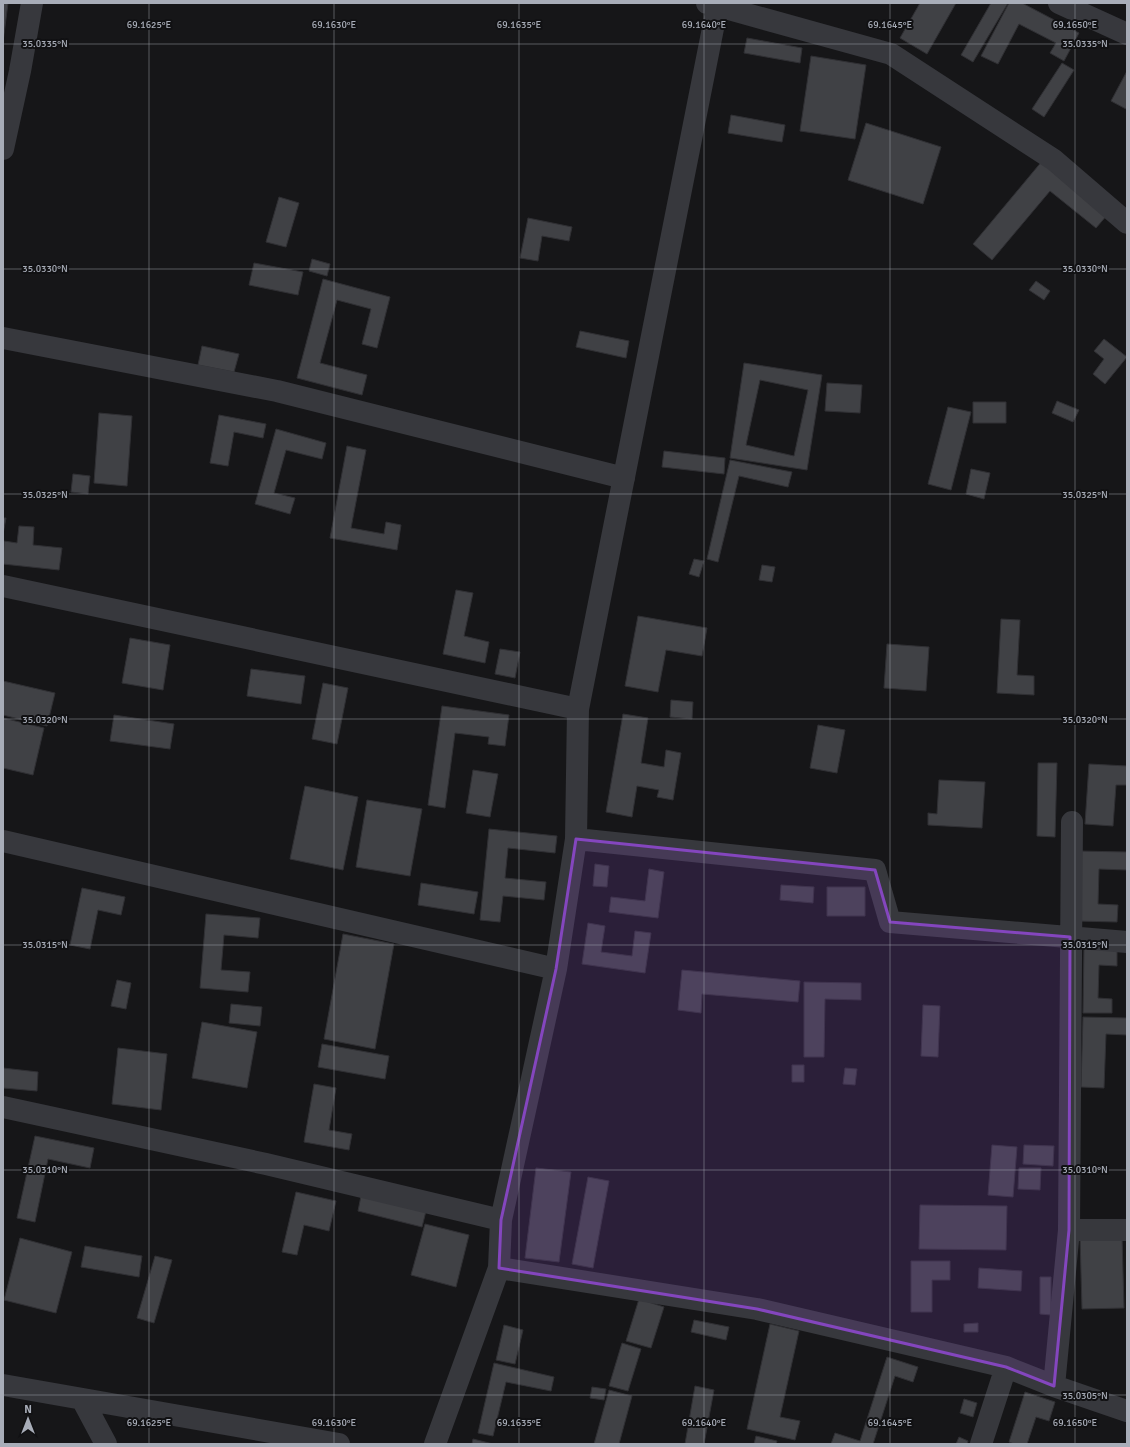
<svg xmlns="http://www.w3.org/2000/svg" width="1130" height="1447" font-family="Signika,sans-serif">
<rect width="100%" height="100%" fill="#161618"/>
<!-- building -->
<path fill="#404145" stroke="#303034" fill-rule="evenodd" d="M 3,3 L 8,3 L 3,42 Z
M 920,3 L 956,3 L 927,54 L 900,38 Z
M 991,3 L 1008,3 L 973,62 L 961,55 Z
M 1009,3 L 1022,3 L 1079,33 L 1064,61 L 1050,53 L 1056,43 L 1019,24 L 998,64 L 981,56 Z
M 747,38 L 802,48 L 800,63 L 744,53 Z
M 811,56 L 866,65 L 855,139 L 800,131 Z
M 1062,63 L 1074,70 L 1044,117 L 1032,109 Z
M 1127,71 L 1127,108 L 1126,109 L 1111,101 Z
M 731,115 L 785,125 L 782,142 L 728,133 Z
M 866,123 L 941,147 L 923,204 L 848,180 Z
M 1043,160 L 1108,214 L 1096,228 L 1050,191 L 992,260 L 973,244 Z
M 279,197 L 299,203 L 286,247 L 266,242 Z
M 528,218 L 572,227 L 569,241 L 542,236 L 538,261 L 520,258 Z
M 312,259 L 330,264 L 327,276 L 309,271 Z
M 254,263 L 303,272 L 298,295 L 249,285 Z
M 323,279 L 390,297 L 377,348 L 362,344 L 371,309 L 337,300 L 320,363 L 367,375 L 362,395 L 297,378 Z
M 1036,281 L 1050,291 L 1044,300 L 1029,290 Z
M 580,331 L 629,341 L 626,358 L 576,347 Z
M 1104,339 L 1127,357 L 1105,384 L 1093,374 L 1104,359 L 1094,351 Z
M 202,346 L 239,354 L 234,372 L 198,365 Z
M 744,363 L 822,375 L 807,470 L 730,458 ZM 760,380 L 808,390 L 794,456 L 746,445 Z
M 827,383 L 862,385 L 860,413 L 825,411 Z
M 1057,401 L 1079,410 L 1073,422 L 1052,413 Z
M 973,402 L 1006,402 L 1006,423 L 973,423 Z
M 948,407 L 971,412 L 951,490 L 928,484 Z
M 99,413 L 132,416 L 127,486 L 94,483 Z
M 219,415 L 266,424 L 263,438 L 234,432 L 228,466 L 210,463 Z
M 276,429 L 326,443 L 322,459 L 286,450 L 274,493 L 295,498 L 290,514 L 255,504 Z
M 347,446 L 366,450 L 351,528 L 384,534 L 386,522 L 401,525 L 397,550 L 330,538 Z
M 664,451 L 725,458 L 724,474 L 662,467 Z
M 730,460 L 792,472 L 788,487 L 739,476 L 718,562 L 707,559 Z
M 971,469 L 990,473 L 984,499 L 966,494 Z
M 73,474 L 90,476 L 88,494 L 71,492 Z
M 3,518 L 6,518 L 3,534 Z
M 19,526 L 34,527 L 33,545 L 62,548 L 59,570 L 3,564 L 4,541 L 17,543 Z
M 694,559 L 704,561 L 699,577 L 689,574 Z
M 762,565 L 775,567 L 772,582 L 759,580 Z
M 456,590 L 473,593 L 464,636 L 489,642 L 485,663 L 443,654 Z
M 638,616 L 707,628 L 702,656 L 666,650 L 658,692 L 625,686 Z
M 1001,619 L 1020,620 L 1017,675 L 1034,676 L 1034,695 L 997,693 Z
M 130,638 L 170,645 L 163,690 L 122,683 Z
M 887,644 L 929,647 L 926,691 L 884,688 Z
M 500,649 L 520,652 L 515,678 L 495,674 Z
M 251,669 L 305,676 L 301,704 L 247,696 Z
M 3,681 L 55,693 L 47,726 L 3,715 Z
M 323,683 L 348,688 L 337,744 L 312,739 Z
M 671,700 L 693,702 L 692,719 L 670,717 Z
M 442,706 L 509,715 L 505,746 L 488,744 L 489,737 L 455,733 L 445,808 L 428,805 Z
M 623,714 L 648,718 L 641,763 L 664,767 L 666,750 L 681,753 L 673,800 L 657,797 L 659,790 L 637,786 L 632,817 L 606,812 Z
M 114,715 L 174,724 L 170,749 L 110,741 Z
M 3,718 L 44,728 L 33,775 L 3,768 Z
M 818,725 L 845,730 L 837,773 L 810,768 Z
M 1038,763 L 1057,763 L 1055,837 L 1037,836 Z
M 1089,764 L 1127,766 L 1127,785 L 1116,785 L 1113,826 L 1085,824 Z
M 473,770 L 498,774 L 490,817 L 466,813 Z
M 939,780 L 985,782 L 982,828 L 928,825 L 928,813 L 937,814 Z
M 305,786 L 358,797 L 343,870 L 290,859 Z
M 367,800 L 422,809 L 410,876 L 356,867 Z
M 489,829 L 557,836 L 555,853 L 508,848 L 505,878 L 546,882 L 544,900 L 503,896 L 500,922 L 480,920 Z
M 1078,851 L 1127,852 L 1127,870 L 1099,869 L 1098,904 L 1118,905 L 1117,922 L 1076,921 Z
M 595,864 L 609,866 L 607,887 L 593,886 Z
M 649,869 L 664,872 L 658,918 L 609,912 L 611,897 L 645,901 Z
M 421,883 L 478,892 L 474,914 L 418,905 Z
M 781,885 L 814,887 L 813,903 L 780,900 Z
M 827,887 L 865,887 L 865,916 L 827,916 Z
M 82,888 L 125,897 L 121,915 L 98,910 L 90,949 L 70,945 Z
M 206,914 L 260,918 L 258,938 L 224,935 L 221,970 L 250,972 L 248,992 L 200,988 Z
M 588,923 L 605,926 L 601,952 L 632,956 L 635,931 L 651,933 L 645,973 L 582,964 Z
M 343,934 L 394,944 L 375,1049 L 324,1039 Z
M 1084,947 L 1117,948 L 1117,966 L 1099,965 L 1098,998 L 1112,999 L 1112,1013 L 1083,1013 Z
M 682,970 L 800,981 L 798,1002 L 702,994 L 701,1013 L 678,1010 Z
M 117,980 L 131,983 L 126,1009 L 111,1006 Z
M 804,982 L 861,983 L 861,1000 L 825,999 L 824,1057 L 804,1057 Z
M 231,1004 L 262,1007 L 260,1026 L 229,1023 Z
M 923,1005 L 940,1006 L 938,1057 L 921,1056 Z
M 1083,1017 L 1127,1018 L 1127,1035 L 1106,1034 L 1104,1088 L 1081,1087 Z
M 202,1022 L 257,1032 L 247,1088 L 192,1078 Z
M 322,1044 L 389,1056 L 385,1079 L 318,1067 Z
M 118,1048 L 167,1054 L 161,1110 L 112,1104 Z
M 792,1065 L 804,1065 L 804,1082 L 792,1082 Z
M 3,1068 L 38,1072 L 37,1091 L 3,1088 Z
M 845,1068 L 857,1069 L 855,1085 L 843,1084 Z
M 314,1084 L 336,1088 L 329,1130 L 352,1134 L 349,1150 L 304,1142 Z
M 35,1136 L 94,1148 L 90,1168 L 48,1159 L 35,1222 L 17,1218 Z
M 992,1145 L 1017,1147 L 1013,1197 L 988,1195 Z
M 1024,1145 L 1054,1146 L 1053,1166 L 1023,1164 Z
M 536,1168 L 571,1172 L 559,1262 L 525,1258 Z
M 1019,1168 L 1041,1168 L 1040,1190 L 1018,1189 Z
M 588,1177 L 609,1181 L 593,1268 L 572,1264 Z
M 362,1191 L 427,1207 L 422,1227 L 358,1211 Z
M 296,1192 L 336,1201 L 329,1231 L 304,1225 L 297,1255 L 282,1252 Z
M 920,1205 L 1007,1206 L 1006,1250 L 919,1249 Z
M 425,1224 L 469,1235 L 456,1287 L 411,1275 Z
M 1080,1236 L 1122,1236 L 1124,1308 L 1082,1309 Z
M 20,1238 L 72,1252 L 56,1313 L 4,1300 Z
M 85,1246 L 142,1256 L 139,1277 L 81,1267 Z
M 155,1256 L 172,1260 L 154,1323 L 137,1318 Z
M 911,1261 L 950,1261 L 950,1280 L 932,1280 L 932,1312 L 911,1312 Z
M 979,1268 L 1022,1271 L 1021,1291 L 978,1288 Z
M 1040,1277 L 1051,1277 L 1051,1315 L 1040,1314 Z
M 639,1299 L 664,1307 L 651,1348 L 626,1341 Z
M 694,1320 L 729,1327 L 726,1340 L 691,1332 Z
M 978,1323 L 978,1332 L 964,1332 L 964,1324 Z
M 770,1324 L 799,1331 L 780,1417 L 800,1421 L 795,1440 L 747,1429 Z
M 504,1325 L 523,1330 L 515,1364 L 496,1360 Z
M 622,1343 L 641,1349 L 628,1391 L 609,1386 Z
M 887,1357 L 918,1367 L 913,1382 L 895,1376 L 873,1444 L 831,1444 L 835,1433 L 860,1441 Z
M 494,1363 L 554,1377 L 551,1391 L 506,1382 L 493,1436 L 478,1433 Z
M 695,1386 L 714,1390 L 704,1444 L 685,1444 Z
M 592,1387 L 606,1389 L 604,1400 L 590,1398 Z
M 609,1390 L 632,1396 L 619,1444 L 594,1444 Z
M 1025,1392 L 1055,1402 L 1049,1421 L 1036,1417 L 1027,1444 L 1014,1444 L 1009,1442 Z
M 964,1399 L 977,1403 L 973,1417 L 960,1413 Z
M 756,1436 L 777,1441 L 776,1444 L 754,1444 Z
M 959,1437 L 968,1441 L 967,1444 L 956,1444 Z
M 473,1439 L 493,1444 L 472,1444 Z"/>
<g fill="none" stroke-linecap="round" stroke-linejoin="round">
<!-- minor -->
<path stroke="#37383d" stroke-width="22" d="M 707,3 L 891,54 L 1054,160 L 1127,223
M 1059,3 L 1127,34
M 3,149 L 20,71 L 32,3
M 3,338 L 277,391 L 624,478
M 3,586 L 578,709
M 576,839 L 875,870 L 890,922 L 1127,942
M 3,841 L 556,969
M 3,1107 L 266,1164 L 501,1220
M 1069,1230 L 1127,1230
M 499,1268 L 757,1309 L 1006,1367 L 1054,1386 L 1127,1411
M 3,1385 L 339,1444
M 1054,1386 L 1069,1230 L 1072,822
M 82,1399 L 106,1444
M 435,1444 L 499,1268 L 501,1220 L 556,969 L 576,839 L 578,709 L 718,3
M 981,1444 L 1006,1367"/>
</g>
<!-- marked area -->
<path fill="#8446be" fill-opacity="0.2" stroke="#8446be" stroke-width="3" stroke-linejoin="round" d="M 576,839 L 875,870 L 890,922 L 1070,937 L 1069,1230 L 1054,1386 L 1006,1367 L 757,1309 L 499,1268 L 501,1220 L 556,969 Z"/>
<!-- ticks -->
<path fill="none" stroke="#a8adb8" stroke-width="1" stroke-opacity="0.45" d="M 149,3 L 149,1444M 334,3 L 334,1444M 519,3 L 519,1444M 704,3 L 704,1444M 890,3 L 890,1444M 1075,3 L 1075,1444M 3,44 L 1127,44M 3,269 L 1127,269M 3,494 L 1127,494M 3,719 L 1127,719M 3,945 L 1127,945M 3,1170 L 1127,1170M 3,1395 L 1127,1395"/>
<g font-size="10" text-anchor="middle" fill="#a8adb8" stroke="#111113" stroke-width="4" stroke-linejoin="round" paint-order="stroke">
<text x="149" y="28">69.1625°E</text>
<text x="334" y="28">69.1630°E</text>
<text x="519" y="28">69.1635°E</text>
<text x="704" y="28">69.1640°E</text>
<text x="890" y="28">69.1645°E</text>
<text x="1075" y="28">69.1650°E</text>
<text x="45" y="47">35.0335°N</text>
<text x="1085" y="47">35.0335°N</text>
<text x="45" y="272">35.0330°N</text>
<text x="1085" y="272">35.0330°N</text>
<text x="45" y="498">35.0325°N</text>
<text x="1085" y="498">35.0325°N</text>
<text x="45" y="723">35.0320°N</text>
<text x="1085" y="723">35.0320°N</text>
<text x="45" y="948">35.0315°N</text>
<text x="1085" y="948">35.0315°N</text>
<text x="45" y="1173">35.0310°N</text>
<text x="1085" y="1173">35.0310°N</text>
<text x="1085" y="1399">35.0305°N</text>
<text x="149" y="1426">69.1625°E</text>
<text x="334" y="1426">69.1630°E</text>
<text x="519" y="1426">69.1635°E</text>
<text x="704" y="1426">69.1640°E</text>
<text x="890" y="1426">69.1645°E</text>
<text x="1075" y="1426">69.1650°E</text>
</g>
<!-- border -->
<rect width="1130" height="1447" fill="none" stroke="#a8adb8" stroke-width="8"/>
<!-- north arrow -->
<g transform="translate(28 1419)" stroke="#111113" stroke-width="3" paint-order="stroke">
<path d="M0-3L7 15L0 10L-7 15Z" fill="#a8adb8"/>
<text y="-6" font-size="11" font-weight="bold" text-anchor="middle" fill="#a8adb8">N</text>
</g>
</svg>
